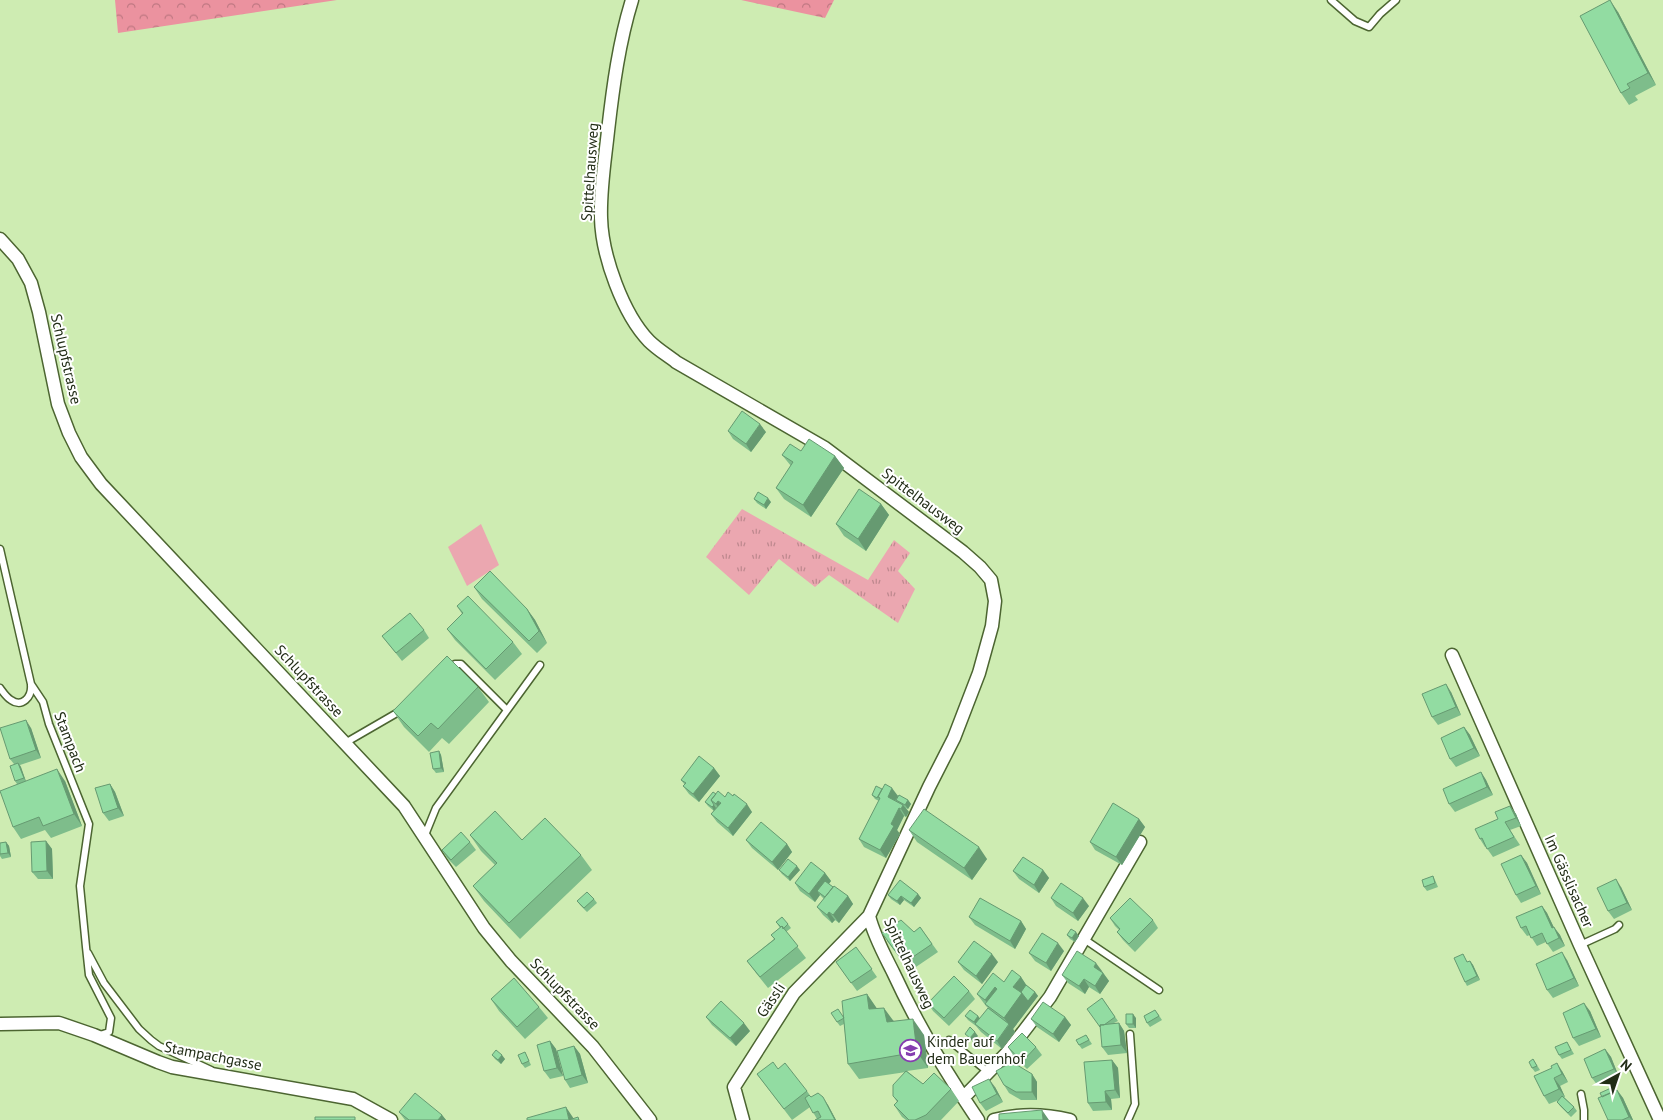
<svg xmlns="http://www.w3.org/2000/svg" width="1663" height="1120" font-family="'PT Sans',sans-serif">
<defs>
<pattern id="grass-tufts" width="24" height="20" patternUnits="userSpaceOnUse" patternTransform="scale(1.25)"><rect width="24" height="20" fill="#eba7b0"/><path d="M3 7l-1-3M5 7V3M7 7l1-3M15 17l-1-3M17 17v-4M19 17l1-3" fill="none" stroke="#be888e"/></pattern>
<pattern id="forest-crowns" width="20" height="18" patternUnits="userSpaceOnUse" patternTransform="scale(1.25)"><rect width="20" height="18" fill="#eb929f"/><path d="M2 6a3 3 0 1 1 6 0M12 15a3 3 0 1 1 6 0" fill="none" stroke="#be7781"/></pattern>
</defs>
<rect width="100%" height="100%" fill="#ceecb2"/>
<!-- grass -->
<path fill="url(#grass-tufts)" d="M 742,509 L 868,580 L 894,540 L 910,553 L 898,571 L 915,589 L 898,623 L 829,575 L 815,587 L 779,559 L 749,595 L 706,557 Z"/>
<!-- forest -->
<path fill="url(#forest-crowns)" d="M 115,0 L 337,0 L 118,33 Z
M 741,0 L 834,0 L 825,18 Z"/>
<!-- pitch -->
<path fill="#eba7b0" d="M 481,524 L 499,565 L 467,586 L 448,547 Z"/>
<g fill="none" stroke-linecap="round" stroke-linejoin="round">
<defs>
<path id="lane" d="M 1331,0 L 1355,21 L 1369,27 L 1380,14 L 1396,0
M 0,549 L 31,684 L 43,702 L 49,724 L 89,824 L 80,886 L 86,947 L 89,975 L 111,1018 L 109,1032 L 100,1035
M 449,669 L 455,664 L 461,664 L 507,710
M 0,688 C 3,692 6,697 11,700 C 22,708 32,697 31,685
M 345,743 L 402,710
M 425,835 L 436,808 L 540,665
M 1084,939 L 1159,990
M 1580,945 L 1615,929 L 1619,925
M 88,953 L 104,983 L 139,1029 L 151,1040 L 159,1046 L 211,1070
M 949,1040 L 988,1072
M 1581,1094 L 1584,1110 L 1584,1120
M 1128,1120 L 1135,1104 L 1130,1034"/>
<path id="street" d="M 632,0 C 619,42 613,87 608,131 C 605,160 600,189 601,218 C 602,256 623,314 649,341 C 657,349 667,355 676,362 L 825,448 L 963,552 L 980,567 L 991,580 L 995,601 L 992,626 L 979,673 L 954,738 L 929,787 L 869,916 C 874,936 884,954 893,972 C 917,1024 946,1073 978,1120
M 0,239 L 18,259 L 31,283 L 39,312 L 58,404 L 69,433 L 81,457 L 101,484 L 404,806 L 484,928 L 511,961 L 593,1047 L 650,1120
M 1452,655 L 1580,945 L 1660,1120
M 0,1024 L 59,1023 L 94,1035 L 158,1062 L 172,1067 L 353,1099 L 391,1120
M 963,1098 L 1007,1053 L 1050,997 L 1140,842
M 743,1120 L 734,1087 L 794,993 L 869,916
M 994,1120 C 1020,1113 1044,1114 1070,1120"/>
</defs>
<!-- lane casing -->
<use href="#lane" stroke="#4c6531" stroke-width="9"/>
<!-- street casing -->
<use href="#street" stroke="#4c6531" stroke-width="15"/>
<!-- lane -->
<use href="#lane" stroke="#fff" stroke-width="6"/>
<!-- street -->
<use href="#street" stroke="#fff" stroke-width="12"/>
</g>
<!-- wall -->
<path fill="#7ebd8b" d="M 1618,12 L 1656,85 L 1635,96 L 1638,100 L 1629,105 L 1621,93 Z
M 728,431 L 766,432 L 751,452 L 733,439 Z
M 801,451 L 835,456 L 844,468 L 811,517 L 784,499 L 776,488 L 791,466 L 782,455 Z
M 754,499 L 771,502 L 766,509 L 757,503 Z
M 881,504 L 889,515 L 866,551 L 844,536 L 836,524 Z
M 474,587 L 527,609 L 535,620 L 547,643 L 537,653 L 482,599 Z
M 457,606 L 513,642 L 522,654 L 495,680 L 455,640 L 447,629 L 462,614 Z
M 424,630 L 429,638 L 402,661 L 382,636 Z
M 478,687 L 489,702 L 449,744 L 442,738 L 429,752 L 404,727 L 393,711 Z
M 1451,692 L 1461,715 L 1438,725 L 1432,717 Z
M 1464,727 L 1470,735 L 1480,756 L 1456,767 L 1450,759 Z
M 31,728 L 41,758 L 20,765 L 26,781 L 65,781 L 82,826 L 51,838 L 45,830 L 21,839 L 13,827 L 17,784 L 15,781 L 14,764 L 10,759 Z
M 439,751 L 441,755 L 444,772 L 436,773 L 433,769 Z
M 714,768 L 720,776 L 699,802 L 689,794 L 683,786 L 685,785 L 681,780 Z
M 1481,772 L 1486,780 L 1493,795 L 1455,812 L 1449,804 Z
M 110,784 L 115,792 L 124,816 L 109,821 L 103,813 Z
M 882,789 L 908,800 L 911,804 L 908,809 L 906,808 L 909,812 L 906,817 L 904,816 L 897,830 L 900,834 L 886,858 L 864,847 L 859,839 L 879,801 L 875,799 L 872,795 Z
M 716,794 L 725,797 L 752,812 L 733,836 L 717,822 L 711,814 L 714,811 L 708,806 L 705,802 Z
M 1510,806 L 1516,814 L 1521,826 L 1510,830 L 1520,845 L 1493,857 L 1486,847 L 1485,847 L 1480,839 Z
M 1139,819 L 1145,827 L 1122,865 L 1095,850 L 1090,842 Z
M 909,830 L 987,859 L 972,880 L 917,842 Z
M 470,835 L 522,840 L 581,855 L 592,870 L 520,939 L 484,901 L 473,886 L 495,865 L 481,851 Z
M 746,840 L 787,844 L 792,852 L 778,870 L 752,848 Z
M 46,841 L 52,849 L 53,879 L 38,879 L 32,872 Z
M 6,842 L 9,846 L 11,857 L 2,859 L 0,856 L 0,843 Z
M 470,842 L 476,850 L 456,867 L 447,858 L 442,850 Z
M 1521,855 L 1527,863 L 1541,894 L 1521,903 L 1516,895 Z
M 779,870 L 800,870 L 790,881 L 782,874 Z
M 1043,870 L 1049,878 L 1039,893 L 1019,879 L 1013,871 Z
M 825,873 L 831,881 L 829,884 L 848,896 L 853,904 L 839,923 L 835,920 L 832,923 L 823,915 L 817,907 L 824,899 L 820,895 L 815,902 L 800,891 L 795,883 Z
M 1433,876 L 1435,880 L 1438,887 L 1427,891 L 1424,887 Z
M 1621,887 L 1632,910 L 1614,919 L 1608,911 Z
M 918,894 L 921,898 L 914,907 L 904,900 L 900,905 L 891,899 L 888,895 Z
M 1051,898 L 1089,906 L 1078,921 L 1056,906 Z
M 594,899 L 597,903 L 587,912 L 580,905 L 577,901 Z
M 1542,906 L 1547,913 L 1554,928 L 1560,935 L 1565,946 L 1553,952 L 1546,942 L 1537,946 L 1530,935 L 1527,936 L 1521,928 Z
M 969,917 L 1021,921 L 1026,929 L 1015,949 L 975,925 Z
M 1110,918 L 1153,920 L 1158,928 L 1135,952 L 1123,940 L 1117,932 L 1119,930 L 1115,926 Z
M 776,922 L 788,924 L 791,928 L 786,932 L 806,958 L 768,988 L 756,973 L 747,961 L 774,939 L 771,935 L 780,928 Z
M 920,927 L 938,952 L 910,971 L 887,941 L 914,932 Z
M 1067,935 L 1079,936 L 1075,942 L 1070,939 Z
M 856,947 L 877,977 L 857,991 L 836,962 Z
M 1064,951 L 1051,971 L 1035,961 L 1029,953 Z
M 1463,954 L 1467,962 L 1470,961 L 1473,965 L 1480,980 L 1467,986 L 1465,982 Z
M 1567,960 L 1579,986 L 1553,998 L 1547,990 Z
M 958,962 L 998,962 L 982,984 L 964,970 Z
M 1102,971 L 1109,981 L 1100,994 L 1089,987 L 1085,994 L 1068,983 L 1062,975 Z
M 1021,977 L 1026,985 L 1035,992 L 1038,996 L 1013,1029 L 1015,1032 L 1002,1049 L 981,1032 L 976,1026 L 968,1020 L 965,1016 L 978,1016 L 980,1019 L 988,1008 L 986,1006 L 977,994 Z
M 969,991 L 975,999 L 949,1026 L 933,1011 L 928,1003 Z
M 867,994 L 876,1008 L 894,1021 L 924,1035 L 928,1068 L 907,1071 L 923,1084 L 951,1089 L 959,1101 L 941,1120 L 906,1120 L 902,1117 L 894,1105 L 897,1102 L 893,1096 L 906,1072 L 859,1079 L 848,1064 L 844,1024 L 840,1026 L 837,1022 L 844,1017 Z
M 1102,998 L 1118,1021 L 1114,1023 L 1119,1023 L 1124,1031 L 1127,1053 L 1108,1055 L 1102,1047 Z
M 491,999 L 539,1007 L 548,1018 L 525,1039 L 499,1011 Z
M 1590,1011 L 1601,1037 L 1579,1046 L 1573,1038 Z
M 1158,1014 L 1162,1020 L 1150,1027 L 1147,1023 Z
M 706,1017 L 750,1031 L 736,1046 L 712,1025 Z
M 1065,1017 L 1071,1025 L 1059,1042 L 1037,1027 L 1031,1019 Z
M 1136,1018 L 1136,1028 L 1129,1028 L 1126,1024 Z
M 1086,1035 L 1092,1044 L 1082,1049 L 1079,1045 Z
M 550,1041 L 556,1049 L 563,1076 L 550,1079 L 544,1071 Z
M 1567,1042 L 1574,1054 L 1562,1059 L 1559,1055 Z
M 574,1046 L 580,1054 L 588,1083 L 570,1088 L 565,1080 Z
M 1008,1047 L 1036,1047 L 1042,1055 L 1027,1069 L 1013,1055 Z
M 1605,1049 L 1611,1057 L 1619,1077 L 1598,1086 L 1592,1078 Z
M 525,1052 L 531,1065 L 525,1068 L 522,1064 Z
M 492,1055 L 505,1059 L 501,1064 L 495,1059 Z
M 1533,1059 L 1540,1070 L 1535,1072 L 1532,1068 Z
M 1112,1060 L 1118,1068 L 1120,1098 L 1111,1099 L 1112,1110 L 1093,1111 L 1088,1103 Z
M 778,1069 L 807,1091 L 811,1097 L 828,1105 L 836,1120 L 817,1119 L 810,1107 L 792,1120 L 757,1074 Z
M 1562,1071 L 1568,1082 L 1560,1086 L 1565,1097 L 1564,1097 L 1574,1107 L 1577,1111 L 1571,1117 L 1560,1106 L 1557,1102 L 1559,1100 L 1549,1104 L 1544,1096 L 1534,1076 Z
M 1032,1074 L 1037,1082 L 1037,1100 L 1021,1100 L 1009,1093 L 1004,1085 Z
M 995,1087 L 1003,1102 L 986,1111 L 980,1103 Z
M 1617,1090 L 1623,1098 L 1633,1120 L 1608,1120 L 1614,1091 Z
M 399,1112 L 442,1115 L 446,1120 L 405,1120 Z"/>
<!-- shaded-wall -->
<path fill="#669a71" d="M 1610,0 L 1618,12 L 1656,85 L 1648,73 Z
M 760,424 L 766,432 L 751,452 L 746,444 Z
M 835,456 L 844,468 L 811,517 L 803,505 Z
M 768,498 L 771,502 L 766,509 L 764,505 Z
M 881,504 L 889,515 L 866,551 L 858,539 Z
M 527,609 L 535,620 L 547,643 L 539,631 Z
M 1446,684 L 1451,692 L 1461,715 L 1456,707 Z
M 26,720 L 31,728 L 41,758 L 36,750 Z
M 1464,727 L 1470,735 L 1480,756 L 1474,748 Z
M 439,751 L 441,755 L 444,772 L 441,768 Z
M 18,763 L 21,767 L 26,782 L 24,778 Z
M 714,768 L 720,776 L 699,802 L 693,794 Z
M 57,769 L 65,781 L 82,826 L 74,814 Z
M 1481,772 L 1486,780 L 1493,795 L 1487,787 Z
M 110,784 L 115,792 L 124,816 L 118,808 Z
M 892,788 L 898,796 L 893,804 L 888,797 Z
M 908,800 L 911,804 L 908,809 L 905,805 Z
M 718,801 L 724,809 L 721,812 L 716,804 Z
M 747,804 L 752,812 L 733,836 L 728,828 Z
M 714,805 L 716,808 L 714,811 L 712,807 Z
M 903,805 L 909,812 L 906,817 L 901,809 Z
M 1510,806 L 1516,814 L 1521,826 L 1516,818 Z
M 899,808 L 904,816 L 897,830 L 900,834 L 886,858 L 880,850 L 891,824 Z
M 1139,819 L 1145,827 L 1122,865 L 1116,857 Z
M 46,841 L 52,849 L 53,879 L 47,871 Z
M 6,842 L 9,846 L 11,857 L 8,853 Z
M 787,844 L 792,852 L 778,870 L 772,862 Z
M 979,847 L 987,859 L 972,880 L 964,868 Z
M 1521,855 L 1527,863 L 1541,894 L 1536,886 Z
M 797,866 L 800,870 L 790,881 L 788,877 Z
M 1043,870 L 1049,878 L 1039,893 L 1034,885 Z
M 825,873 L 831,881 L 821,894 L 817,891 L 820,895 L 815,902 L 809,894 Z
M 1616,879 L 1621,887 L 1632,910 L 1627,903 Z
M 918,894 L 921,898 L 914,907 L 911,903 Z
M 848,896 L 853,904 L 839,923 L 833,915 Z
M 901,896 L 904,900 L 900,905 L 897,901 Z
M 1083,898 L 1089,906 L 1078,921 L 1073,913 Z
M 1542,906 L 1547,913 L 1558,936 L 1552,928 Z
M 829,912 L 835,920 L 832,923 L 827,915 Z
M 1021,921 L 1026,929 L 1015,949 L 1010,941 Z
M 1554,927 L 1560,935 L 1565,946 L 1559,938 Z
M 1076,932 L 1079,936 L 1075,942 L 1072,938 Z
M 1058,943 L 1064,951 L 1051,971 L 1046,963 Z
M 1562,952 L 1567,960 L 1579,986 L 1574,978 Z
M 992,954 L 998,962 L 982,984 L 976,976 Z
M 1470,961 L 1473,965 L 1480,980 L 1477,976 Z
M 1096,963 L 1102,971 L 1099,975 L 1094,967 Z
M 1103,973 L 1109,981 L 1100,994 L 1095,986 Z
M 1021,977 L 1029,989 L 1035,992 L 1038,996 L 1013,1029 L 1015,1032 L 1002,1049 L 997,1041 L 1009,1025 L 1004,1018 L 1013,987 Z
M 1084,979 L 1089,987 L 1085,994 L 1079,986 Z
M 995,987 L 1003,999 L 991,1008 L 985,1000 Z
M 867,994 L 878,1010 L 869,1009 Z
M 1584,1003 L 1590,1011 L 1601,1037 L 1596,1029 Z
M 884,1008 L 895,1023 L 887,1022 Z
M 1133,1014 L 1136,1018 L 1136,1028 L 1133,1024 Z
M 978,1016 L 981,1020 L 977,1026 L 974,1022 Z
M 1065,1017 L 1071,1025 L 1059,1042 L 1053,1034 Z
M 913,1019 L 924,1035 L 928,1068 L 917,1052 Z
M 744,1023 L 750,1031 L 736,1046 L 730,1038 Z
M 1119,1023 L 1124,1031 L 1127,1053 L 1121,1045 Z
M 975,1032 L 978,1036 L 973,1042 L 970,1038 Z
M 550,1041 L 556,1049 L 563,1076 L 557,1068 Z
M 574,1046 L 580,1054 L 588,1083 L 582,1075 Z
M 1605,1049 L 1611,1057 L 1619,1077 L 1614,1069 Z
M 502,1055 L 505,1059 L 501,1064 L 498,1060 Z
M 1112,1060 L 1118,1068 L 1120,1098 L 1115,1090 Z
M 1557,1063 L 1562,1071 L 1568,1082 L 1562,1074 Z
M 1032,1074 L 1037,1082 L 1037,1100 L 1032,1092 Z
M 1554,1078 L 1560,1086 L 1565,1097 L 1559,1089 Z
M 989,1079 L 995,1087 L 1003,1102 L 997,1094 Z
M 1617,1090 L 1623,1098 L 1633,1120 L 1632,1120 L 1629,1117 Z
M 1105,1091 L 1111,1099 L 1112,1110 L 1106,1102 Z
M 823,1097 L 828,1105 L 836,1120 L 835,1120 Z
M 566,1107 L 574,1119 L 569,1120 Z
M 1042,1110 L 1049,1120 L 1043,1120 Z
M 442,1115 L 446,1120 L 438,1120 Z"/>
<!-- building -->
<path fill="#92dca2" stroke="#669a71" d="M 1610,0 L 1648,73 L 1627,84 L 1630,88 L 1621,93 L 1580,16 Z
M 742,411 L 760,424 L 746,444 L 728,431 Z
M 809,439 L 835,456 L 803,505 L 776,488 L 793,462 L 782,455 L 790,444 L 801,451 Z
M 859,489 L 881,504 L 858,539 L 836,524 Z
M 758,492 L 768,498 L 764,505 L 754,499 Z
M 490,571 L 527,609 L 539,631 L 529,641 L 474,587 Z
M 468,596 L 513,642 L 486,669 L 447,629 L 463,613 L 457,606 Z
M 410,613 L 424,630 L 396,653 L 382,636 Z
M 447,656 L 478,687 L 438,729 L 431,723 L 418,736 L 393,711 Z
M 1446,684 L 1456,707 L 1432,717 L 1422,694 Z
M 26,720 L 36,750 L 10,759 L 0,728 Z
M 1464,727 L 1474,748 L 1450,759 L 1441,738 Z
M 439,751 L 441,768 L 433,769 L 430,753 Z
M 699,756 L 714,768 L 693,794 L 683,786 L 686,783 L 681,780 Z
M 18,763 L 24,778 L 15,781 L 10,766 Z
M 57,769 L 74,814 L 43,826 L 39,817 L 13,827 L 0,791 Z
M 1481,772 L 1487,787 L 1449,804 L 1443,789 Z
M 110,784 L 118,808 L 103,813 L 95,788 Z
M 885,784 L 892,788 L 888,797 L 903,805 L 901,809 L 899,808 L 891,824 L 894,826 L 880,850 L 859,839 L 880,798 L 878,797 Z
M 876,786 L 882,789 L 877,798 L 872,795 Z
M 718,791 L 725,797 L 728,792 L 733,796 L 734,794 L 747,804 L 728,828 L 711,814 L 721,803 L 718,801 L 716,804 L 711,800 Z
M 713,792 L 716,794 L 711,800 L 714,805 L 712,807 L 705,802 Z
M 899,795 L 908,800 L 905,805 L 896,800 Z
M 1113,803 L 1139,819 L 1116,857 L 1090,842 Z
M 1510,806 L 1516,818 L 1505,822 L 1514,837 L 1487,849 L 1482,838 L 1480,839 L 1475,829 L 1498,819 L 1495,812 Z
M 924,809 L 979,847 L 964,868 L 909,830 Z
M 495,811 L 522,840 L 545,818 L 581,855 L 509,923 L 473,886 L 497,863 L 470,835 Z
M 761,822 L 787,844 L 772,862 L 746,840 Z
M 461,832 L 470,842 L 451,860 L 442,850 Z
M 46,841 L 47,871 L 32,872 L 31,842 Z
M 6,842 L 8,853 L 0,854 L 0,843 Z
M 1521,855 L 1536,886 L 1516,895 L 1501,864 Z
M 1023,857 L 1043,870 L 1034,885 L 1013,871 Z
M 788,859 L 797,866 L 788,877 L 779,870 Z
M 811,862 L 825,873 L 809,894 L 795,883 Z
M 1433,876 L 1435,883 L 1424,887 L 1422,880 Z
M 1616,879 L 1627,903 L 1608,911 L 1597,888 Z
M 900,880 L 918,894 L 911,903 L 901,896 L 897,901 L 888,895 Z
M 825,881 L 833,887 L 825,897 L 817,891 Z
M 1061,883 L 1083,898 L 1073,913 L 1051,898 Z
M 834,886 L 848,896 L 833,915 L 829,912 L 827,915 L 817,907 Z
M 587,892 L 594,899 L 584,908 L 577,901 Z
M 980,898 L 1021,921 L 1010,941 L 969,917 Z
M 1130,898 L 1153,920 L 1129,944 L 1117,932 L 1120,929 L 1110,918 Z
M 1542,906 L 1552,928 L 1554,927 L 1559,938 L 1547,944 L 1542,933 L 1531,938 L 1526,926 L 1521,928 L 1516,917 Z
M 782,917 L 788,924 L 783,929 L 782,926 L 781,927 L 776,922 Z
M 901,920 L 914,932 L 920,927 L 932,944 L 904,963 L 882,933 Z
M 782,926 L 798,946 L 760,977 L 747,961 L 775,939 L 771,935 Z
M 1071,929 L 1076,932 L 1072,938 L 1067,935 Z
M 1042,933 L 1058,943 L 1046,963 L 1029,953 Z
M 974,941 L 992,954 L 976,976 L 958,962 Z
M 856,947 L 872,969 L 851,983 L 836,962 Z
M 1077,951 L 1096,963 L 1094,967 L 1103,973 L 1095,986 L 1084,979 L 1079,986 L 1062,975 Z
M 1562,952 L 1574,978 L 1547,990 L 1536,964 Z
M 1463,954 L 1467,962 L 1470,961 L 1477,976 L 1465,982 L 1454,958 Z
M 1012,970 L 1021,977 L 1013,987 L 1022,993 L 1004,1018 L 985,1004 L 997,989 L 995,987 L 985,1000 L 977,994 L 993,973 L 1004,982 Z
M 954,976 L 969,991 L 944,1018 L 928,1003 Z
M 514,978 L 539,1007 L 517,1027 L 491,999 Z
M 1026,985 L 1035,992 L 1028,1001 L 1021,992 Z
M 867,994 L 869,1009 L 884,1008 L 887,1022 L 913,1019 L 917,1052 L 848,1064 L 842,1001 Z
M 1102,998 L 1115,1017 L 1104,1025 L 1100,1025 L 1100,1027 L 1087,1009 Z
M 721,1001 L 744,1023 L 730,1038 L 706,1017 Z
M 1043,1002 L 1065,1017 L 1053,1034 L 1031,1019 Z
M 1584,1003 L 1596,1029 L 1573,1038 L 1563,1013 Z
M 988,1008 L 1009,1024 L 997,1041 L 975,1024 Z
M 838,1009 L 844,1018 L 837,1022 L 831,1013 Z
M 970,1010 L 978,1016 L 974,1022 L 965,1016 Z
M 1155,1010 L 1159,1016 L 1147,1023 L 1144,1016 Z
M 1126,1014 L 1133,1014 L 1133,1024 L 1126,1024 Z
M 1119,1023 L 1121,1045 L 1102,1047 L 1100,1025 Z
M 970,1027 L 975,1032 L 970,1038 L 965,1034 Z
M 1022,1033 L 1036,1047 L 1022,1062 L 1008,1047 Z
M 1086,1035 L 1089,1040 L 1079,1045 L 1076,1040 Z
M 550,1041 L 557,1068 L 544,1071 L 537,1045 Z
M 1567,1042 L 1571,1050 L 1559,1055 L 1555,1047 Z
M 574,1046 L 582,1075 L 565,1080 L 557,1051 Z
M 1605,1049 L 1614,1069 L 1592,1078 L 1584,1059 Z
M 496,1050 L 502,1055 L 498,1060 L 492,1055 Z
M 525,1052 L 529,1061 L 522,1064 L 518,1055 Z
M 1533,1059 L 1537,1066 L 1532,1068 L 1529,1062 Z
M 1112,1060 L 1115,1090 L 1105,1091 L 1106,1102 L 1088,1103 L 1084,1062 Z
M 773,1062 L 778,1069 L 785,1063 L 807,1091 L 784,1109 L 757,1074 Z
M 1012,1062 L 1032,1074 L 1032,1092 L 1016,1092 L 1004,1085 L 996,1071 Z
M 1557,1063 L 1562,1074 L 1554,1078 L 1559,1089 L 1544,1096 L 1534,1076 L 1552,1068 L 1551,1066 Z
M 906,1071 L 923,1084 L 934,1073 L 951,1089 L 926,1115 L 915,1120 L 909,1120 L 894,1105 L 898,1101 L 893,1096 L 893,1085 Z
M 989,1079 L 997,1094 L 980,1103 L 972,1087 Z
M 1611,1088 L 1613,1092 L 1602,1097 L 1600,1093 Z
M 1617,1090 L 1629,1117 L 1622,1120 L 1608,1120 L 1598,1098 Z
M 415,1093 L 442,1115 L 438,1120 L 409,1120 L 399,1112 Z
M 818,1093 L 823,1097 L 835,1120 L 815,1120 L 821,1117 L 818,1111 L 813,1113 L 805,1098 L 809,1095 L 811,1097 Z
M 1562,1096 L 1574,1107 L 1568,1113 L 1557,1102 Z
M 566,1107 L 569,1120 L 578,1117 L 579,1120 L 527,1120 L 527,1118 Z
M 1042,1110 L 1043,1120 L 999,1120 L 999,1114 Z
M 315,1117 L 355,1117 L 355,1120 L 315,1120 Z"/>
<!-- icons -->
<defs>
<symbol id="school-ring" viewBox="-11 -11 22 22"><circle r="9.5" fill="#fff" stroke="#853db0" stroke-width="1.5"/><path d="M0-5L7-2L0 1L-7-2ZM-4 1L0 2.5L4 1V4Q0 6-4 4Z" fill="#853db0"/></symbol>
</defs>
<g fill-rule="evenodd">
<use href="#school-ring" x="898" y="1038" width="25" height="25"/>
</g>
<g text-anchor="middle" stroke-width="4" stroke-linejoin="round" paint-order="stroke">
<!-- street labels -->
<g font-size="15" fill="#212c16" stroke="#fff">
<text transform="translate(590 172) rotate(-86)" y="5">Spittelhausweg</text>
<text transform="translate(66 359) rotate(77)" y="5">Schlupfstrasse</text>
<text transform="translate(923 501) rotate(37)" y="5">Spittelhausweg</text>
<text transform="translate(309 681) rotate(47)" y="5">Schlupfstrasse</text>
<text transform="translate(70 742) rotate(69)" y="5">Stampach</text>
<text transform="translate(1569 881) rotate(66)" y="5">Im Gässlisacher</text>
<text transform="translate(909 963) rotate(65)" y="5">Spittelhausweg</text>
<text transform="translate(565 994) rotate(46)" y="5">Schlupfstrasse</text>
<text transform="translate(771 1000) rotate(-56)" y="5">Gässli</text>
<text transform="translate(213 1056) rotate(11)" y="5">Stampachgasse</text>
</g>
<!-- poi labels -->
<g font-size="15" fill="#212c16" stroke="#fff" text-anchor="start">
<text x="927" y="1047">Kinder auf<tspan x="927" dy="17">dem Bauernhof</tspan></text>
</g>
</g>
<!-- north arrow -->
<g transform="translate(1618 1075) rotate(40)" stroke="#ffffff" stroke-width="4" paint-order="stroke">
<path d="M0-4L9 19L0 12L-9 19Z" fill="#212c16"/>
<text y="-8" font-size="14" font-weight="bold" text-anchor="middle" fill="#212c16">N</text>
</g>
</svg>
